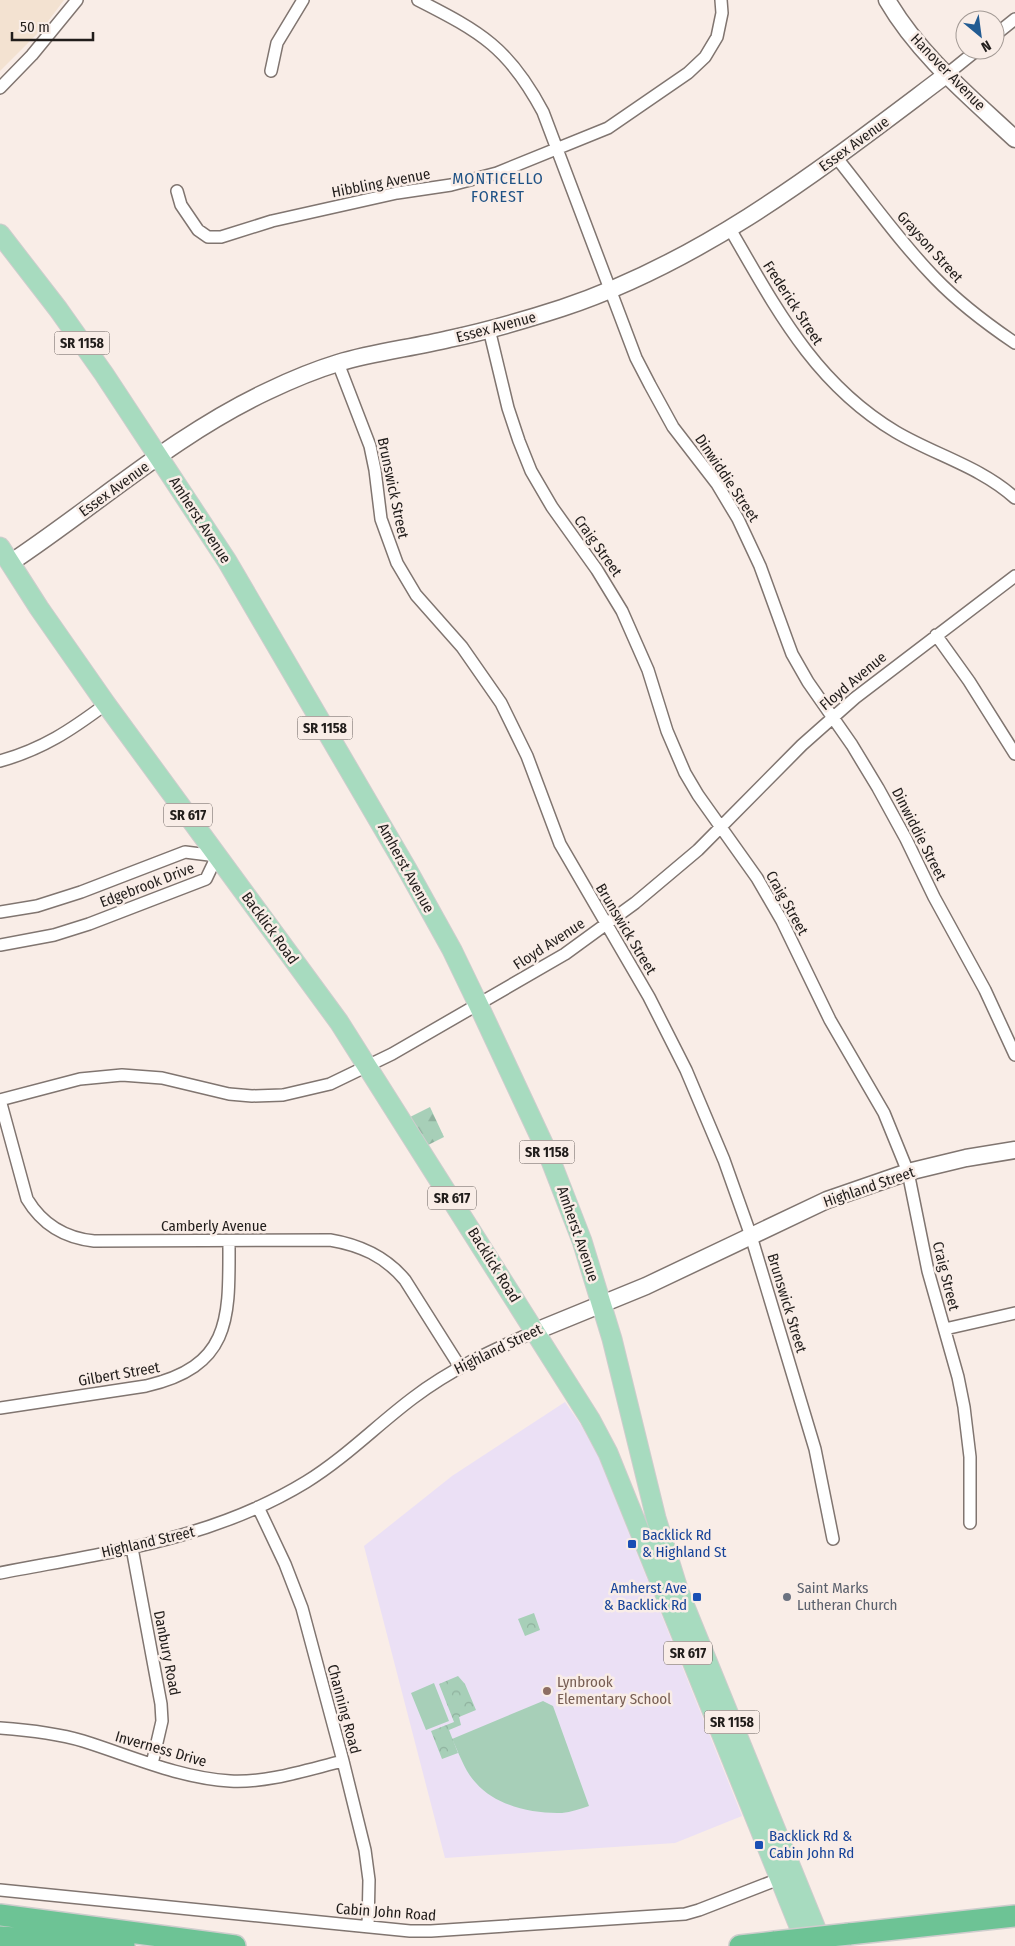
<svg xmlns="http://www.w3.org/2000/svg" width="1015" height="1946" font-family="'Fira Sans Condensed',sans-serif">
<defs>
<pattern id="forest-firs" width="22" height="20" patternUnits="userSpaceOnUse" patternTransform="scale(1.25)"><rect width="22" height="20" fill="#a7cfb8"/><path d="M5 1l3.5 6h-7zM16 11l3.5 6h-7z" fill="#8fb19e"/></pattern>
<pattern id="park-crowns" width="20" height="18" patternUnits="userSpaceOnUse" patternTransform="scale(1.25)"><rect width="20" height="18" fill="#a7cfb8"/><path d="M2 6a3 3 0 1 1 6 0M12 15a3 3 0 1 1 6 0" fill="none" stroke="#8fb19e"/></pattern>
</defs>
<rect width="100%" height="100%" fill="#f9ede7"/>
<!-- commercial -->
<path fill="#f3e2d1" d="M 0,0 L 64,0 L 43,28 L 0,71 Z"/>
<!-- education -->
<path fill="#ebe0f5" d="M 565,1402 L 581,1425 L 598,1456 L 742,1816 L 675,1843 L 445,1858 L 364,1546 L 452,1476 Z"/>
<!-- grass -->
<path fill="#a7cfb8" d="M 434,1683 L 449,1721 L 426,1730 L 411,1693 Z
M 543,1701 L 553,1706 L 589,1806 C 580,1809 571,1812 562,1813 C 533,1814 496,1806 476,1783 C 465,1772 459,1753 452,1739 Z"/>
<!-- forest -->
<path fill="url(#forest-firs)" d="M 430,1107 L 444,1137 L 428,1145 L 410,1117 Z"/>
<!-- park -->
<path fill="url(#park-crowns)" d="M 534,1613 L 540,1630 L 525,1636 L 518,1619 Z
M 458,1676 L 465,1684 L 476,1710 L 459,1717 L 461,1725 L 449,1730 L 458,1753 L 442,1759 L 431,1731 L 454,1722 L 439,1684 Z"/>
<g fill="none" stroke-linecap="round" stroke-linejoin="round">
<defs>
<path id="street" d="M 418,0 C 481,32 509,48 543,112 L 636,358 L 650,385 L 673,427 L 717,484 L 738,519 L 760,566 L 792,654 L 808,682 L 852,745 L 878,788 L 906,839 L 934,897 L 985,990 L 1015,1055
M 995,35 L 1015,19
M 271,71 L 277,43 L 303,0
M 946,75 L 977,50
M 0,88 L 32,55 L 77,0
M 836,157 C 869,198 899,241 935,278 C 959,303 987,324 1015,343
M 177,191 L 181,205 L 198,230 L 208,237 L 221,237 L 272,221 L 397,193 L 451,185 L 497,173 L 608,128 L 688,73 L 705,57 L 717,37 L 722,13 L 721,0
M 730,229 C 776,308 814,383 896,432 C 935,455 981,467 1015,498
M 489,329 L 508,408 L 519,441 L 531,471 L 552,507 L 597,570 L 622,611 L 648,670 L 667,731 L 685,773 L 698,795 L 757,878 L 782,921 L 830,1020 L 884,1113 L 908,1172 L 928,1271 L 958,1377 L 964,1407 L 970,1457 L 970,1523
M 338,363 L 370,446 L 375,470 L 381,519 L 397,563 L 416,595 L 462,647 L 501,703 L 527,756 L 560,844 L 649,997 L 686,1070 L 724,1160 L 751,1236 L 815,1449 L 833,1539
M 936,635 L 969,681 L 1015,754
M 0,761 C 43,749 71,730 106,704
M 0,912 L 37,906 L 81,892 L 185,852 L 217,856 L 206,879 L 89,924 L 54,935 L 0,945
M 0,1100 L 80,1079 L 122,1075 L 162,1078 L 229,1094 L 252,1096 L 283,1095 L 330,1084 L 392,1054 L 565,954 L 635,903 L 698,850 L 802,745 L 855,698 L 1015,576
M 0,1100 L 27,1199 C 42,1224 65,1238 94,1241 L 330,1240 C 360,1245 385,1256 405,1280 L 460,1367
M 945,1329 L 1015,1313
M 0,1408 L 146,1386 C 233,1366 229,1316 229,1241
M 258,1507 L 285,1564 L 302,1608 L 343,1761 L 365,1850 L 369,1880 L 368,1927
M 132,1548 L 161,1704 L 162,1721 L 152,1764
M 0,1573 C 108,1552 211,1540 306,1482 C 345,1458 377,1425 413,1398 C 451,1369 493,1350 536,1331
M 0,1728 C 28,1730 56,1733 83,1741 C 131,1756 179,1778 230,1781 C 268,1783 306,1770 343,1761
M 0,1890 L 410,1931 L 431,1931 L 685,1914 L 699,1910 L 784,1877"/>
<path id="secondary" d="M 887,0 C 919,55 969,96 1015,139
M 10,563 C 96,506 174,435 268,391 C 291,380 315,370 338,363 C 374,352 412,348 449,339 C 487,331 525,320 562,308 C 707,260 826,165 946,75
M 536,1331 L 646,1286 L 827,1200 L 908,1172 L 966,1158 L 1015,1150"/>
<path id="primary" d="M 0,234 L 58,309 L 104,374 L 227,561 L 407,869 L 452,950 L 479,1006 L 549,1156 L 582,1241 L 612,1339 L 656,1518 L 679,1592 L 823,1946
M 0,547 L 39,608 L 106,704 L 339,1022 L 590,1419 L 608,1453 L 807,1946"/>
<path id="highway" d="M 0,1915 L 235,1946
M 849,1934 L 1015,1916
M 0,1937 L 124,1945
M 740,1946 L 775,1942"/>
</defs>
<!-- street casing -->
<use href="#street" stroke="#807570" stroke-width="14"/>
<!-- secondary casing -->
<use href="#secondary" stroke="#807570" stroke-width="19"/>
<!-- primary casing -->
<use href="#primary" stroke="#cecdcd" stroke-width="21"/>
<!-- highway casing -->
<use href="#highway" stroke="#cecdcd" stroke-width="24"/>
<!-- street -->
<use href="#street" stroke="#fff" stroke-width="11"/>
<!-- secondary -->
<use href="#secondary" stroke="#fff" stroke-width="16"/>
<!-- primary -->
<use href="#primary" stroke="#a7dbbf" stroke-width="19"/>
<!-- highway -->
<use href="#highway" stroke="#6dc395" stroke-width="21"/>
<defs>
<path id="highway-bridge" d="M 775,1942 L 849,1934"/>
</defs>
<!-- highway-bridge casing -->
<use href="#highway-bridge" stroke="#cecdcd" stroke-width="24" stroke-linecap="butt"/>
<!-- highway-bridge -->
<use href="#highway-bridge" stroke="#6dc395" stroke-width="21"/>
</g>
<!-- markers -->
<g fill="#1a4fb4" stroke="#f9ede7" stroke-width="2">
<rect x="627" y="1539" width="10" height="10" rx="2.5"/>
<rect x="692" y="1592" width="10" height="10" rx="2.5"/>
<rect x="754" y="1840" width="10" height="10" rx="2.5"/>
</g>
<circle fill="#6b7280" stroke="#f9ede7" stroke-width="2" cx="787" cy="1597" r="5"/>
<circle fill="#8d6e63" stroke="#f9ede7" stroke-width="2" cx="547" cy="1691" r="5"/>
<g text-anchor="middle" stroke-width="5" stroke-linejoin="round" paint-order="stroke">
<!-- shield labels -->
<g fill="#f9ede7" stroke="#625b58" stroke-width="1">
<rect x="54.5" y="331.5" width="55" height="23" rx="4"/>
<rect x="297.5" y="716.5" width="55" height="23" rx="4"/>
<rect x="164" y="803.5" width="48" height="23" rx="4"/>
<rect x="519.5" y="1140.5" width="55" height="23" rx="4"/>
<rect x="428" y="1186.5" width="48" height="23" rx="4"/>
<rect x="664" y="1641.5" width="48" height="23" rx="4"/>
<rect x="704.5" y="1710.5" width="55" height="23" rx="4"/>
</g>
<g font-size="14" font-weight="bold" fill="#211d1b">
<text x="82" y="348">SR 1158</text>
<text x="325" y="733">SR 1158</text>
<text x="188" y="820">SR 617</text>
<text x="547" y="1157">SR 1158</text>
<text x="452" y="1203">SR 617</text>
<text x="688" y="1658">SR 617</text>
<text x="732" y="1727">SR 1158</text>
</g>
<!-- street labels -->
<g font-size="15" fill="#211d1b" stroke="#f9ede7">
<text transform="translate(948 72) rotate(46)" y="5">Hanover Avenue</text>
<text transform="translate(854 144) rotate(-36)" y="5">Essex Avenue</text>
<text transform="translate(381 183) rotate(-11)" y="5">Hibbling Avenue</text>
<text transform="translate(930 247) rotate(48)" y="5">Grayson Street</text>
<text transform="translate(793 303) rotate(57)" y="5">Frederick Street</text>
<text transform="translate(496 327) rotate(-15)" y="5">Essex Avenue</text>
<text transform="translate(727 478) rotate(56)" y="5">Dinwiddie Street</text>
<text transform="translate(393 488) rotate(78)" y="5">Brunswick Street</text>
<text transform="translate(114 489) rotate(-36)" y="5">Essex Avenue</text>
<text transform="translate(200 520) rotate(57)" y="5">Amherst Avenue</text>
<text transform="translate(598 546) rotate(55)" y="5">Craig Street</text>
<text transform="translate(853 681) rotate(-40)" y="5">Floyd Avenue</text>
<text transform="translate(919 834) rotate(63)" y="5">Dinwiddie Street</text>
<text transform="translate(406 868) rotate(61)" y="5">Amherst Avenue</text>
<text transform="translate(147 885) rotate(-21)" y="5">Edgebrook Drive</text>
<text transform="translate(787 903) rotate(61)" y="5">Craig Street</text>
<text transform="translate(270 928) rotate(54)" y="5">Backlick Road</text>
<text transform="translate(626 929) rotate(59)" y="5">Brunswick Street</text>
<text transform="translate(549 944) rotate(-33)" y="5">Floyd Avenue</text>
<text transform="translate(869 1187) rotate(-19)" y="5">Highland Street</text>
<text x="214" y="1231">Camberly Avenue</text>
<text transform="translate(578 1234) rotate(71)" y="5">Amherst Avenue</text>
<text transform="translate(494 1265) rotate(58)" y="5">Backlick Road</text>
<text transform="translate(946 1276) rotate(76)" y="5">Craig Street</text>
<text transform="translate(787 1303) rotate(73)" y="5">Brunswick Street</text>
<text transform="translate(498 1349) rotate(-26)" y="5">Highland Street</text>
<text transform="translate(119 1374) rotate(-10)" y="5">Gilbert Street</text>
<text transform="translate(148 1542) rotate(-13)" y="5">Highland Street</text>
<text transform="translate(167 1653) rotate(79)" y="5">Danbury Road</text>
<text transform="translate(344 1709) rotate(75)" y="5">Channing Road</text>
<text transform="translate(161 1749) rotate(16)" y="5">Inverness Drive</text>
<text transform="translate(386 1912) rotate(4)" y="5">Cabin John Road</text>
</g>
<!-- transit labels -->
<g font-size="15" fill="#164399" stroke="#f9ede7" text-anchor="start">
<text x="642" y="1540">Backlick Rd<tspan x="642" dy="17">&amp; Highland St</tspan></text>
<text x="687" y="1593" text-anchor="end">Amherst Ave<tspan x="687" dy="17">&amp; Backlick Rd</tspan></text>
<text x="769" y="1841">Backlick Rd &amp;<tspan x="769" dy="17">Cabin John Rd</tspan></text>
</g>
<!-- worship labels -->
<g font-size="15" fill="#5b616d" stroke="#f9ede7" text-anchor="start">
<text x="797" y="1593">Saint Marks<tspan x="797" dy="17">Lutheran Church</tspan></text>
</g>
<!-- education labels -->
<g font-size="15" fill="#785e54" stroke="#f9ede7" text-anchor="start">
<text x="557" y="1687">Lynbrook<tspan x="557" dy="17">Elementary School</tspan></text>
</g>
<!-- neighbourhood labels -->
<g font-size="16" letter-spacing="1" fill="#1f5285" stroke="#f9ede7">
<text x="498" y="184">MONTICELLO<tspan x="498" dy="18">FOREST</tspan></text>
</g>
</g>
<!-- north arrow -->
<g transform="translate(980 35) rotate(151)"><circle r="24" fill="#f9ede7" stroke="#a39a95"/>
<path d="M0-4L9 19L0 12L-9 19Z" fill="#225b92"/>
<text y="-8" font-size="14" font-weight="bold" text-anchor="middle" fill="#211d1b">N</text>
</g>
<!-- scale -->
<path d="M12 32v8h81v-8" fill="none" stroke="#211d1b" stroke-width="2.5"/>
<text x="20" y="32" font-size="15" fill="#211d1b" stroke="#f9ede7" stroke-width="4" paint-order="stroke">50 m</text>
</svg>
